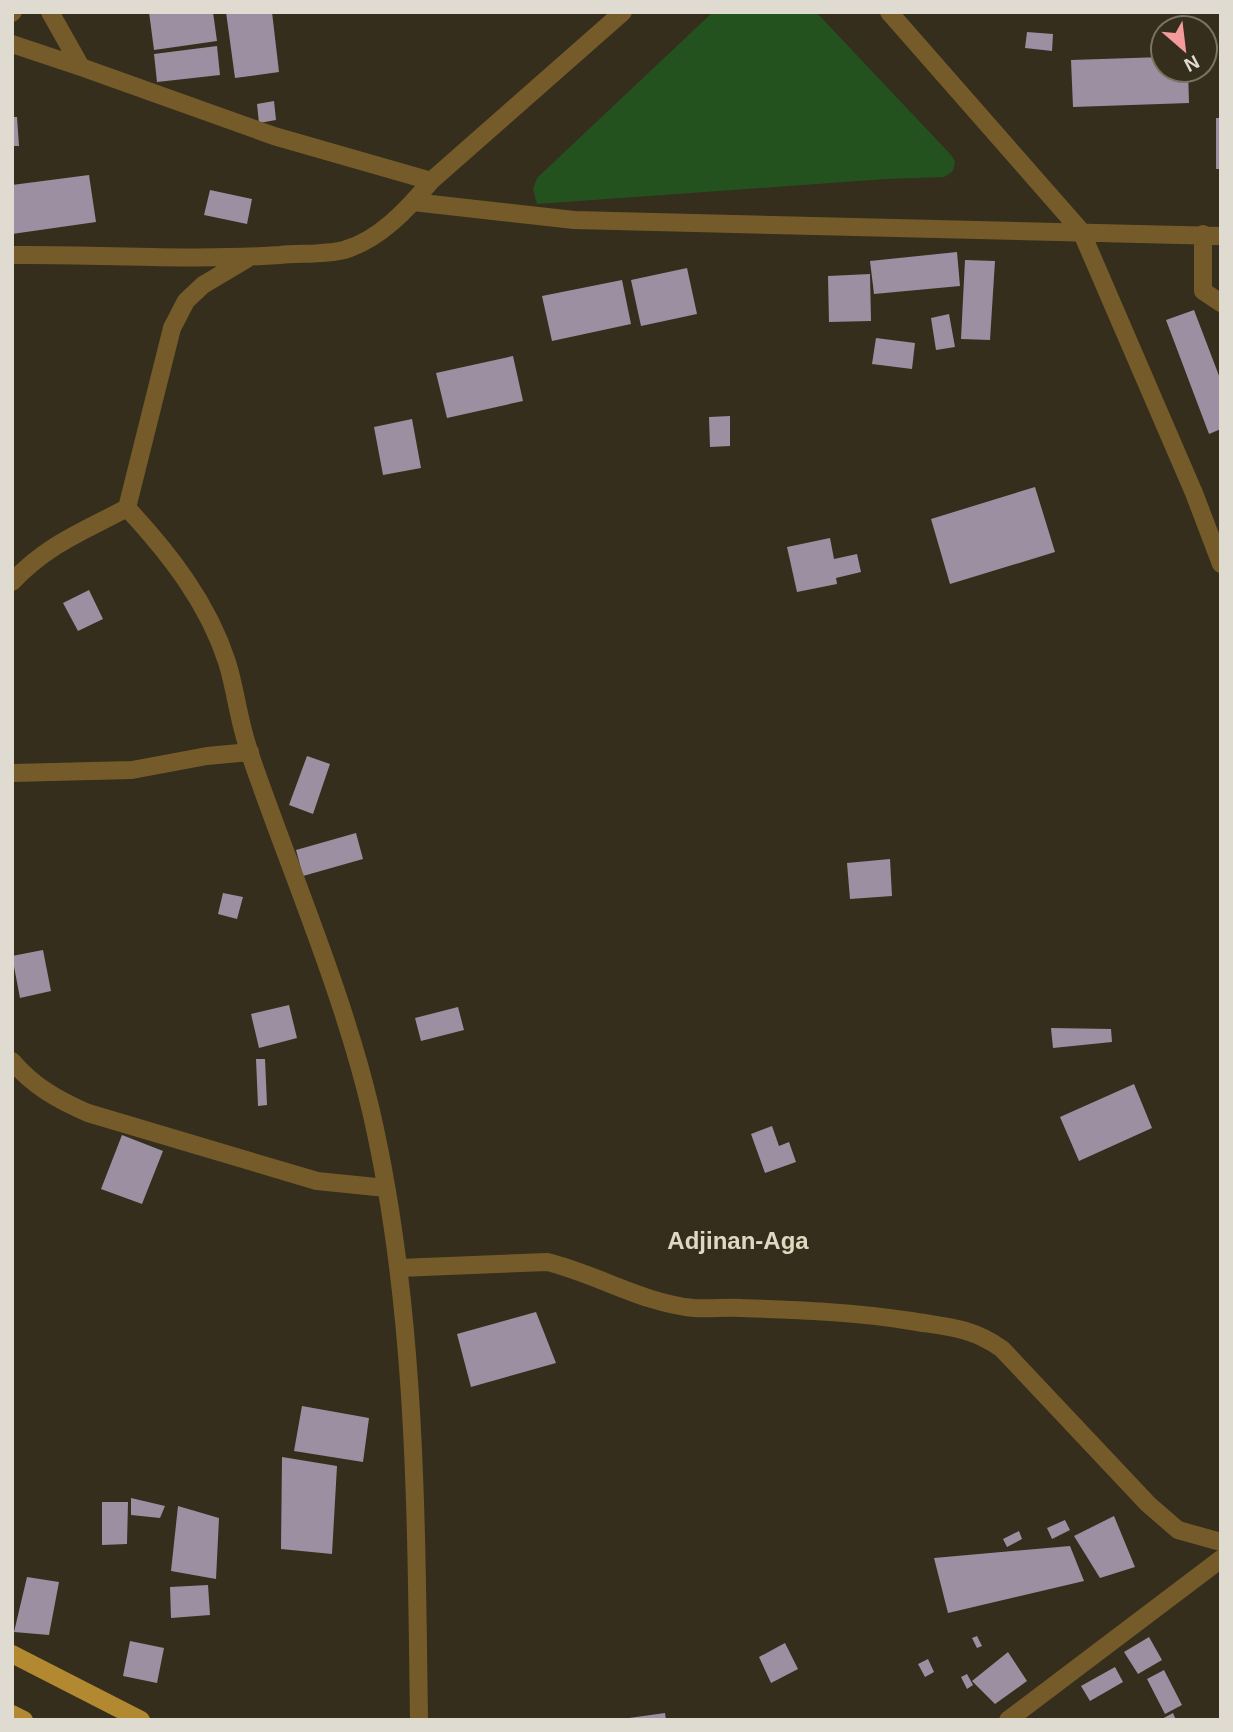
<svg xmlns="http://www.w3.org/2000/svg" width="1233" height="1732" font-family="Arial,sans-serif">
<rect width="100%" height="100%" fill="#352e1c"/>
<!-- green -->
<path fill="#24521f" d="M 713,12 L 816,12 L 952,156 L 955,162 L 953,171 L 944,177 L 886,179 L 537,204 L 533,189 L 537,178 Z"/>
<!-- building -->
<path fill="#9c8fa2" d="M 149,12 L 213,12 L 217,41 L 154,50 Z
M 226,12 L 272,12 L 279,72 L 235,78 Z
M 1027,32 L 1053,34 L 1052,51 L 1025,48 Z
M 217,46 L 220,75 L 157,82 L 154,54 Z
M 1163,57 L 1163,70 L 1188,70 L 1189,103 L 1073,107 L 1071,60 Z
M 274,101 L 276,120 L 259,123 L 257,104 Z
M 12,117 L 17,117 L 19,146 L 12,146 Z
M 1216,118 L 1221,118 L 1221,169 L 1216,169 Z
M 89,175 L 96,222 L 12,234 L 12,185 Z
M 210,190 L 252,199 L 247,224 L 204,215 Z
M 957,252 L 960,286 L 874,294 L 870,261 Z
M 965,260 L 995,261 L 990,340 L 961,339 Z
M 687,268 L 697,314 L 641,326 L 631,280 Z
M 870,274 L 871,321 L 829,322 L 828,276 Z
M 622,280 L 631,324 L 552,341 L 542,296 Z
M 1194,310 L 1221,381 L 1221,429 L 1209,434 L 1166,320 Z
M 949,314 L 955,347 L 936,350 L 931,318 Z
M 876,338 L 915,343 L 912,369 L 872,364 Z
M 513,356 L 523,401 L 447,418 L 436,373 Z
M 730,416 L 730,446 L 710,447 L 709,417 Z
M 412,419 L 421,468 L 383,475 L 374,427 Z
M 1035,487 L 1055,552 L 950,584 L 931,519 Z
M 830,538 L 834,559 L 857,554 L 861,572 L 836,578 L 837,584 L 797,592 L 787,547 Z
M 89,590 L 103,619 L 78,631 L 63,603 Z
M 307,756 L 330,764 L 313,814 L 289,805 Z
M 356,833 L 363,859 L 303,876 L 296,850 Z
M 890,859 L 892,896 L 850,899 L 847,863 Z
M 223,893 L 243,897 L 237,919 L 218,914 Z
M 43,950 L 51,991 L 20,998 L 12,956 Z
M 289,1005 L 297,1038 L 259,1048 L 251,1014 Z
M 458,1007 L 464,1030 L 421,1041 L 415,1018 Z
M 1051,1028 L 1111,1029 L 1112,1042 L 1053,1048 Z
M 256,1059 L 265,1059 L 267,1105 L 258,1106 Z
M 1134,1084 L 1152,1128 L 1079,1161 L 1060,1117 Z
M 772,1126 L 779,1146 L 789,1142 L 796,1162 L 765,1173 L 751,1134 Z
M 122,1135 L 163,1151 L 142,1204 L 101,1189 Z
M 536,1312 L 556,1363 L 471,1387 L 457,1334 Z
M 302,1406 L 369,1418 L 363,1462 L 294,1451 Z
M 282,1457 L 337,1466 L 332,1554 L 281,1549 Z
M 131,1498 L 165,1506 L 160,1518 L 131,1515 Z
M 102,1502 L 128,1502 L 127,1544 L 102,1545 Z
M 178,1506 L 219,1518 L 216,1579 L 171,1571 Z
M 1114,1516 L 1135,1567 L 1100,1578 L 1074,1536 Z
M 1065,1520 L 1070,1530 L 1052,1539 L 1047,1528 Z
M 1019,1531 L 1022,1539 L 1007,1547 L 1003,1539 Z
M 1070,1546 L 1084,1581 L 948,1613 L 934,1558 Z
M 27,1577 L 59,1582 L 49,1635 L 14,1632 Z
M 208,1585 L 210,1615 L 171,1618 L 170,1587 Z
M 977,1636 L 982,1646 L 977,1648 L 972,1638 Z
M 1149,1637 L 1162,1660 L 1138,1674 L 1124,1652 Z
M 130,1641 L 164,1648 L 157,1683 L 123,1676 Z
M 785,1643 L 798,1669 L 771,1683 L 759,1657 Z
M 1008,1652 L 1027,1681 L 995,1704 L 972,1681 Z
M 928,1659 L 934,1672 L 925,1677 L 918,1664 Z
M 1115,1667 L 1123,1682 L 1090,1701 L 1081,1686 Z
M 1164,1670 L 1182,1705 L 1165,1714 L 1147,1679 Z
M 967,1674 L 973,1685 L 967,1689 L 961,1677 Z
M 665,1713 L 666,1720 L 629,1720 L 629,1718 Z
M 1173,1713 L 1176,1720 L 1160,1720 Z"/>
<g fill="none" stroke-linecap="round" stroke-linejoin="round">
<!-- minor -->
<path stroke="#755b29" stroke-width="18" d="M 50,12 L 81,67
M 889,12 L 1081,231 L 1194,493 L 1221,564
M 12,13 L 13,12
M 12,44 L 81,67 L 274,136 L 431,181
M 413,202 L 574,220 L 1221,236
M 1203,234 L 1203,291 L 1221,303
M 12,255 C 101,254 191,261 280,255 C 300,253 324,255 344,250 C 379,240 408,209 431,181 L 623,12
M 127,508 C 169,553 208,603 227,662 C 234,684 237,708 243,730 C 248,751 256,771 263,791 C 300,894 346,1004 371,1111 C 417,1310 416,1517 419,1720
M 12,582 C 48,544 82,532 127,508 L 172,328 L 186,301 L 203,285 L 250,257
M 12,773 L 132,770 L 207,756 L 250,752
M 12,1061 C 33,1086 58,1100 88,1113 L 317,1181 L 386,1188
M 399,1268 L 547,1262 C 597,1274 642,1303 694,1308 C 710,1309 726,1307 742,1308 C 799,1310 855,1312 911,1321 C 947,1327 971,1327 1002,1349 L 1148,1504 L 1178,1530 L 1221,1542
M 1008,1720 L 1221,1559"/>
<!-- major -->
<path stroke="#b28830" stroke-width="18" d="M 12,1654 L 141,1720
M 12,1714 L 24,1720"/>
</g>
<g text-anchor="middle" stroke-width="7" stroke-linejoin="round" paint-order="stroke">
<!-- quarter labels -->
<g font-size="24" font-weight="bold" fill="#e1d8c1" stroke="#352e1c">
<text x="738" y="1249">Adjinan-Aga</text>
</g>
</g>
<!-- border -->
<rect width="1233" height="1732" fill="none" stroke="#e0dbd0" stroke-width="28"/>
<!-- north arrow -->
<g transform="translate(1184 49) rotate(152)"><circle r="33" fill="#352e1c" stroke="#797364" stroke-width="2"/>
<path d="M0-5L12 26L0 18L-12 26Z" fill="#f59b9d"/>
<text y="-10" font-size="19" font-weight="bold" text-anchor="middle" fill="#e0dbd0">N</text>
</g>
</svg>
